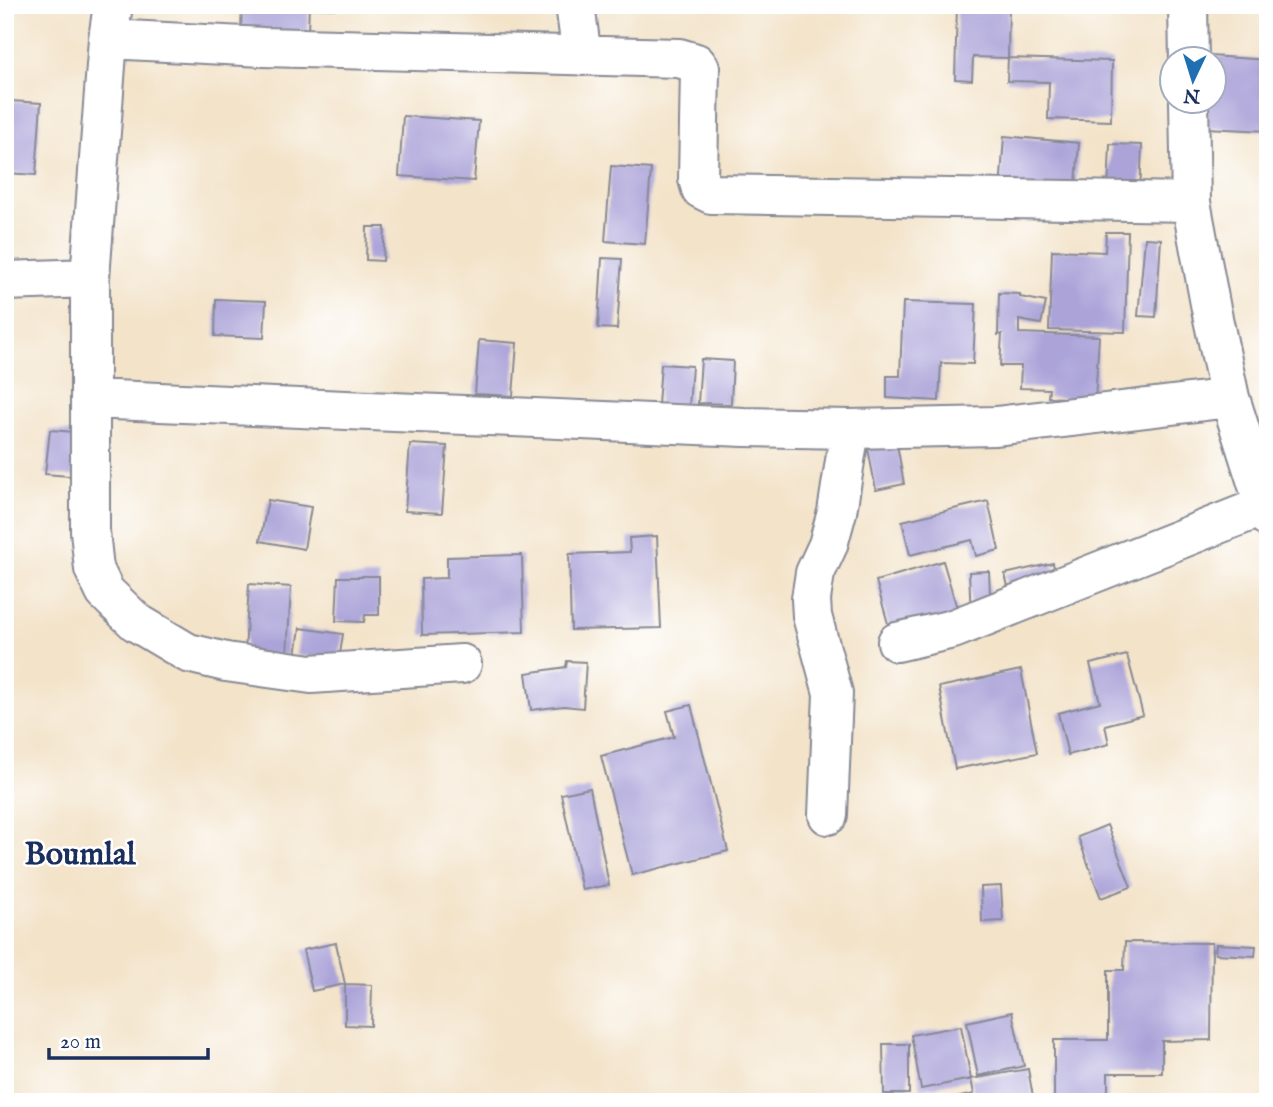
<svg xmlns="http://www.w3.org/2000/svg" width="1273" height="1107" font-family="'IM FELL English',serif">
<rect width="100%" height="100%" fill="#fff"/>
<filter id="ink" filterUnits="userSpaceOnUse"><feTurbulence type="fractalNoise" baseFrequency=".0143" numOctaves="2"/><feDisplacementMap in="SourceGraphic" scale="14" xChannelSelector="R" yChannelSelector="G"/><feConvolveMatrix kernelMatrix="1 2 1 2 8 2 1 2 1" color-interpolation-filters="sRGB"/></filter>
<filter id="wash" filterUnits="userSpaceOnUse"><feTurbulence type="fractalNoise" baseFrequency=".00686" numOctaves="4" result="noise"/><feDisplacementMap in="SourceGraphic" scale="28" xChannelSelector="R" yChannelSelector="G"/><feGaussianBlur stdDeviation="1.57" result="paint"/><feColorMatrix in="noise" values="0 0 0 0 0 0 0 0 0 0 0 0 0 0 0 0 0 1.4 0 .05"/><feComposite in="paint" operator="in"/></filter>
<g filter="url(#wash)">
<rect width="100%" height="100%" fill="#f3e3c9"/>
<g id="blocks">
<!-- building -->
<path fill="#aca4d9" d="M 242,5 L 309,5 L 308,32 L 241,29 Z
M 310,5 L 343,5 L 343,9 L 310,8 Z
M 957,5 L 1009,5 L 1008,58 L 973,57 L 972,80 L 955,79 Z
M 1210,56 L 1268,60 L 1268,131 L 1205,128 L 1207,102 L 1214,102 L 1214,60 L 1209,60 Z
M 1008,58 L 1112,61 L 1111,121 L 1048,119 L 1049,82 L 1007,81 Z
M 11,101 L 41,103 L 36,175 L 6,173 Z
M 403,116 L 479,121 L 474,181 L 399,176 Z
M 1004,136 L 1079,143 L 1074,211 L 999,204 Z
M 1110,144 L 1142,145 L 1140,195 L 1108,194 Z
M 611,166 L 651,169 L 645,244 L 605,241 Z
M 367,227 L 385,227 L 383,261 L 366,260 Z
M 1106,232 L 1128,232 L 1125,332 L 1049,330 L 1052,250 L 1105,252 Z
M 1145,238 L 1161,239 L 1156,317 L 1138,316 Z
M 602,258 L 622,259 L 617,329 L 598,328 Z
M 999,293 L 1020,294 L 1020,297 L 1046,302 L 1041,324 L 1019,320 L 1019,333 L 1099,336 L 1095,400 L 1048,397 L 1049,389 L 1020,388 L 1021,366 L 1000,366 L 1002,334 L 998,335 Z
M 216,299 L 266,301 L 264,338 L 215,336 Z
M 903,302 L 976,304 L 973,364 L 941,363 L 939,401 L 887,398 L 887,376 L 900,376 Z
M 479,340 L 517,343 L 513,396 L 475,394 Z
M 701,359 L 733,361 L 731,404 L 698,403 Z
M 661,364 L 692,366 L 689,408 L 658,405 Z
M 50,430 L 86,433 L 82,477 L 45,474 Z
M 410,444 L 447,446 L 442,513 L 405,511 Z
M 897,444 L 904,484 L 876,490 L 868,449 Z
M 268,500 L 311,507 L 304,549 L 260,541 Z
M 988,501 L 999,550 L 976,556 L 972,540 L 910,555 L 902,521 Z
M 657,536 L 661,628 L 571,630 L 569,554 L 630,552 L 629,538 Z
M 522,555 L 524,632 L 422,635 L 421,579 L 447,578 L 447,557 Z
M 943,561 L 962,625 L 894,645 L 876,581 Z
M 1053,563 L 1058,588 L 1011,599 L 1005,574 Z
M 989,571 L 991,616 L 971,617 L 969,572 Z
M 362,576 L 379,576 L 379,615 L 365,615 L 364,622 L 336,621 L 338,577 L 362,577 Z
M 249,584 L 291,587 L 287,655 L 245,653 Z
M 300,628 L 343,634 L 339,661 L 296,655 Z
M 1127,655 L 1143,715 L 1105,725 L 1109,744 L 1068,755 L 1058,713 L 1100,702 L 1090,664 Z
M 567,661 L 586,662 L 583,708 L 564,706 L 531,710 L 526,673 L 566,667 Z
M 1021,670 L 1037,753 L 955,769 L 939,687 Z
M 691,705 L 728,851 L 632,875 L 601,756 L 674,737 L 667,711 Z
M 590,788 L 609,885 L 582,890 L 561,794 Z
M 1107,825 L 1131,887 L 1101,898 L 1078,837 Z
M 1001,886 L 1003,921 L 982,922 L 981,887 Z
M 1125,942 L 1212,943 L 1211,1040 L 1162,1041 L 1162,1073 L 1108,1073 L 1108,1102 L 1054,1102 L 1054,1040 L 1108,1040 L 1108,970 L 1124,970 Z
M 336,943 L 345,984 L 312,991 L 303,950 Z
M 1216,944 L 1256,946 L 1255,956 L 1215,954 Z
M 345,984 L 372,985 L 371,1026 L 345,1025 Z
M 1012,1012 L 1024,1066 L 978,1076 L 967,1022 Z
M 961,1026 L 971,1079 L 921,1089 L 911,1035 Z
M 883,1044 L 909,1044 L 909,1094 L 884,1094 Z
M 1028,1069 L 1034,1102 L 938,1102 L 974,1094 L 971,1079 Z"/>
</g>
</g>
<g filter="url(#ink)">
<use href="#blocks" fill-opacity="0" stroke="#878994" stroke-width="2"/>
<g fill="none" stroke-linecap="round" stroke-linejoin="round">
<defs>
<path id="street" d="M 113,5 L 108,39 L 90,278 L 90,399 L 744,427 L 850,429 L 996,426 L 1230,398
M 575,5 L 582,56
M 1188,5 L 1189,60
M 108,39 L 263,47 L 679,58 L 696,63 L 700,68 L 698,179 L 701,189 L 711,194 L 1191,202
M 1189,102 L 1191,202 L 1211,309 L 1230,398 L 1268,517
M 5,281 L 90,278
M 90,399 L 90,531 L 94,569 L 105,592 L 136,622 L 188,653 L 226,662 L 311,674 L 462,664
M 897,642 L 953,629 L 1264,506
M 828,815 L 833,693 L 812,616 L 811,599 L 815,573 L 828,545 L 837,512 L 850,429"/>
</defs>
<!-- street casing -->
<use href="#street" stroke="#878994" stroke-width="42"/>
<!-- street -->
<use href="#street" stroke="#fff" stroke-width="38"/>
</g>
</g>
<g text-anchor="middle" stroke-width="5" stroke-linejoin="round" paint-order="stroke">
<!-- quarter labels -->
<g font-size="32" font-weight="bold" fill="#1b2f5e" stroke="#fff">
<text x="80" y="864">Boumlal</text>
</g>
</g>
<!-- margin -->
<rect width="1273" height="1107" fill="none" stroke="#fff" stroke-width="28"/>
<!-- north arrow -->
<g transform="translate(1193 80) rotate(184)"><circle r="33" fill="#ffffff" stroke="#a4acbf" stroke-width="2"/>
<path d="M0-5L12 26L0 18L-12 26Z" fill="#1f6fb2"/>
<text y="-10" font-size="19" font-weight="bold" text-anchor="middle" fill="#1b2f5e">N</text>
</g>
<!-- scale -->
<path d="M49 1048v10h159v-10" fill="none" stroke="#1b2f5e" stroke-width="3.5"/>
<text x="60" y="1048" font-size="21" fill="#1b2f5e" stroke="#ffffff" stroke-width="5" paint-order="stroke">20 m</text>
</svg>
